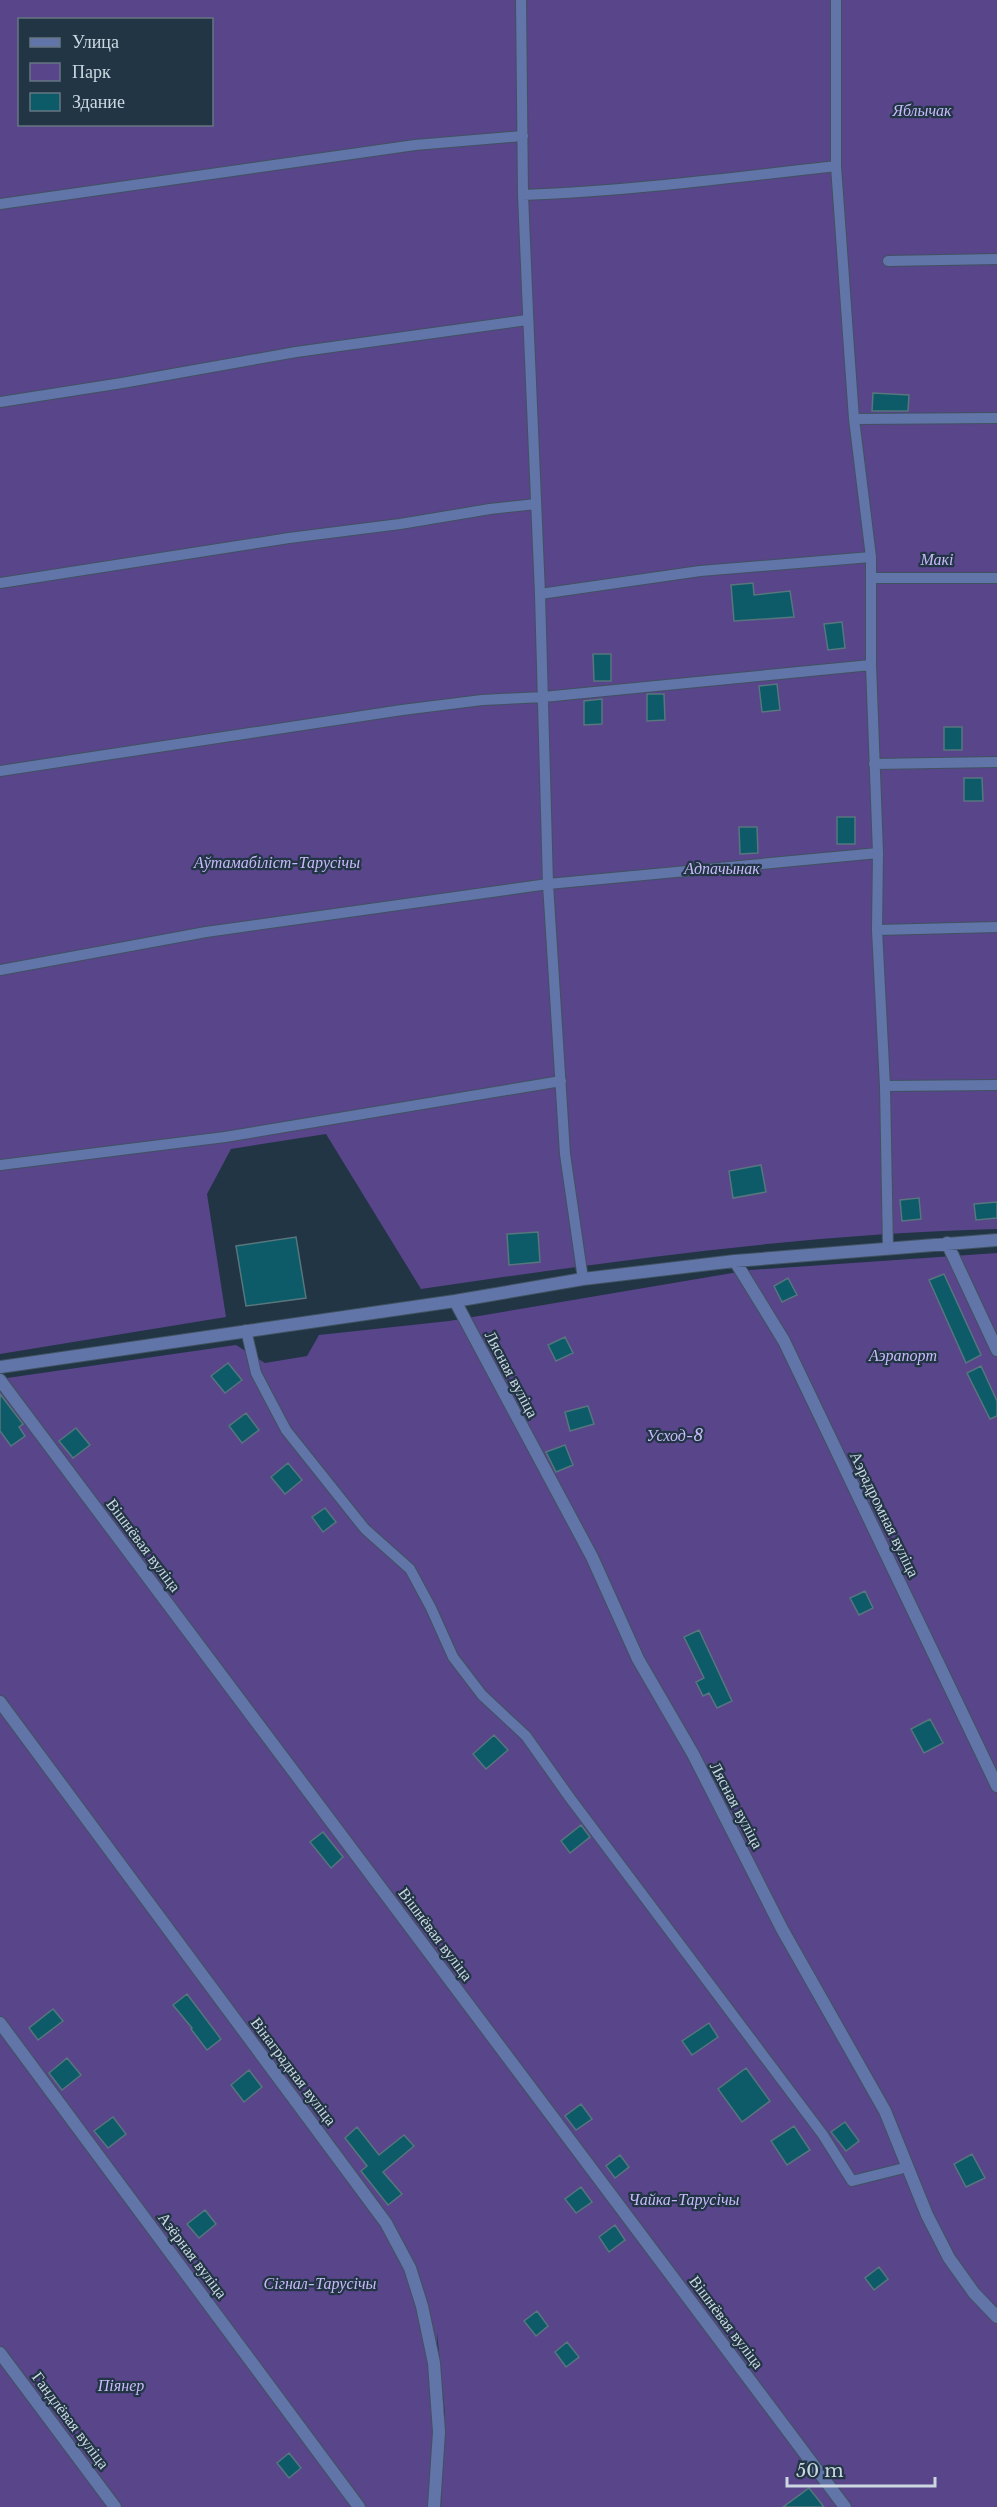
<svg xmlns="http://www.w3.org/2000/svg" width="997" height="2507" font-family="'Libre Baskerville',serif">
<rect width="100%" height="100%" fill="#213544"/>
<!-- green -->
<path fill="#59458a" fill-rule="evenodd" d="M 0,0 L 997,0 L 997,1229 C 804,1234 612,1261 421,1289 L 326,1134 L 231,1149 L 207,1194 L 226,1317 L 0,1354 ZM 20,20 L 212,20 L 212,124 L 20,124 Z
M 997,1253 L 997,2507 L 441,2507 L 445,2414 L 437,2333 L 439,2507 L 0,2507 L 0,1379 L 236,1345 L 265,1363 L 307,1356 L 319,1335 L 449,1321 L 750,1270 Z"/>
<!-- building -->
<path fill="#0d5b69" stroke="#57767d" stroke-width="1.5" d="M 873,393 L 909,395 L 908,411 L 872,411 Z
M 753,583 L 754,595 L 790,591 L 794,617 L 734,621 L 731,585 Z
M 842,622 L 845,648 L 828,650 L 824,624 Z
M 593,654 L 611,654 L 611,681 L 594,681 Z
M 777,684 L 780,710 L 762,712 L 759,686 Z
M 647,694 L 664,694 L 665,720 L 647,721 Z
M 602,699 L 602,724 L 584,725 L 584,701 Z
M 944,727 L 962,727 L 962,750 L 944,750 Z
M 964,778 L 982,778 L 983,801 L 964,801 Z
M 837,817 L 855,817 L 855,844 L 837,844 Z
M 739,827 L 757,827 L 758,853 L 740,854 Z
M 761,1165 L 766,1192 L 733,1198 L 729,1171 Z
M 919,1198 L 921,1219 L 902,1221 L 900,1200 Z
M 997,1202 L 997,1218 L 976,1220 L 974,1204 Z
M 538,1232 L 540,1262 L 509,1265 L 507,1234 Z
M 296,1237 L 306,1298 L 246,1306 L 236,1246 Z
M 944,1274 L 981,1355 L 966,1363 L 929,1280 Z
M 788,1278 L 797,1295 L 782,1302 L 774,1286 Z
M 565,1337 L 573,1353 L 556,1361 L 548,1345 Z
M 228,1363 L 242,1380 L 225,1393 L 211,1376 Z
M 981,1366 L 997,1401 L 997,1416 L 990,1419 L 967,1373 Z
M 0,1394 L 23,1424 L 19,1427 L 25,1436 L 11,1446 L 0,1431 Z
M 588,1406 L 594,1424 L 570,1431 L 565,1412 Z
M 246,1413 L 259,1430 L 242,1443 L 229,1426 Z
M 76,1428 L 90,1445 L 73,1458 L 59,1441 Z
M 565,1445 L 573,1465 L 556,1472 L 546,1452 Z
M 288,1463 L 302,1480 L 285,1494 L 271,1477 Z
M 325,1508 L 336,1522 L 323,1532 L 312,1517 Z
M 865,1591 L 873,1608 L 859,1615 L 850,1598 Z
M 699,1630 L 732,1701 L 717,1708 L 709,1693 L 703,1696 L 696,1682 L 704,1678 L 684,1637 Z
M 930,1719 L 943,1743 L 924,1753 L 911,1729 Z
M 494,1735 L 508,1750 L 486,1769 L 473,1754 Z
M 581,1825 L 590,1837 L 570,1853 L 561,1841 Z
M 323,1832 L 343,1857 L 331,1868 L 310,1842 Z
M 187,1994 L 221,2039 L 207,2050 L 191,2029 L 192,2028 L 173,2005 Z
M 53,2009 L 63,2021 L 38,2040 L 29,2028 Z
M 709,2023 L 718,2037 L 692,2055 L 682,2041 Z
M 67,2058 L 81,2075 L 62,2090 L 49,2073 Z
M 746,2068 L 770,2101 L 742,2122 L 718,2089 Z
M 249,2070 L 262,2087 L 244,2102 L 231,2085 Z
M 581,2104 L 592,2119 L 576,2130 L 565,2116 Z
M 113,2117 L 126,2134 L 108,2148 L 94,2131 Z
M 845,2122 L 859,2141 L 846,2151 L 831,2132 Z
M 794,2126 L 810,2150 L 787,2165 L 771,2141 Z
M 357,2127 L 379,2155 L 404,2135 L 414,2146 L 383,2172 L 402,2194 L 388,2205 L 361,2171 L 367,2166 L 345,2138 Z
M 972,2154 L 985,2178 L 966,2187 L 954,2164 Z
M 620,2155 L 629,2167 L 615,2178 L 606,2166 Z
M 581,2187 L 592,2202 L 576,2213 L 565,2199 Z
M 205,2210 L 216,2224 L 199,2238 L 187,2224 Z
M 615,2225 L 625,2240 L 609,2252 L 599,2237 Z
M 879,2267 L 888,2279 L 874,2290 L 865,2278 Z
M 537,2311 L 548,2326 L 536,2336 L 524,2321 Z
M 567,2342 L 579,2357 L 566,2367 L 555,2352 Z
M 289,2453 L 301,2468 L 289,2478 L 277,2463 Z
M 809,2488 L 824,2507 L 783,2507 Z"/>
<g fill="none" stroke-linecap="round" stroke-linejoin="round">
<defs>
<path id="lane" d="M 521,0 L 523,195 L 540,594 L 548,884 L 565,1154 L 583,1279
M 836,0 L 836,166 L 854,419 L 871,557 L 871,665 L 878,853 L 877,930 L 885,1086 L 888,1248
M 523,195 C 628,191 732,178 836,166
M 0,204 L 415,145 L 523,136
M 888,261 L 997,259
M 0,402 L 122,383 L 296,352 L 527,320
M 854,419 L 997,418
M 872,578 L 997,578
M 0,583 L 289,538 L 400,524 L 490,509 L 536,504
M 540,594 L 700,571 L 871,557
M 874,764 L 997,762
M 0,771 L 402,710 L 482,700 L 543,697 L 871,665
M 877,930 L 997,927
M 0,970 L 206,932 L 548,884 L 878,853
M 885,1086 L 997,1085
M 0,1165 L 225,1137 L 561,1081
M 246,1330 L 256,1373 L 286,1430 L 365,1529 L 410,1569 L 431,1608 L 453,1657 L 482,1695 L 526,1736 L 570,1798 L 823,2135 L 852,2181 L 908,2167"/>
<path id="street" d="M 947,1243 L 997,1350
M 735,1261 L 784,1341 L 997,1786
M 455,1301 L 592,1557 L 638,1659 L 693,1754 L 782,1929 L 885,2111 L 927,2215 L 949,2258 L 974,2293 L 997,2317
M 0,1367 L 455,1301 L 583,1279 L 735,1261 L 997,1240
M 0,1380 L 845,2507
M 0,1702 L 386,2223 L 410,2268 L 422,2306 L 434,2363 L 439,2432 L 434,2507
M 0,2023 L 359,2507
M 0,2353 L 115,2507"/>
</defs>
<!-- lane casing -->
<use href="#lane" stroke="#405260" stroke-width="12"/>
<!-- street casing -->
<use href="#street" stroke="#405260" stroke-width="14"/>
<!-- lane -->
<use href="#lane" stroke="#6275a8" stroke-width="10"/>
<!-- street -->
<use href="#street" stroke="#6275a8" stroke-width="12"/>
</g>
<g text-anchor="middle" stroke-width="4.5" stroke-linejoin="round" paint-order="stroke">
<!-- park labels -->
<g font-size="16" font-style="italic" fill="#c9bafa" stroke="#213544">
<text x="922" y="116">Яблычак</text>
<text x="937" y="565">Макі</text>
<text x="277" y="868">Аўтамабіліст-Тарусічы</text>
<text x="722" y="874">Адпачынак</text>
<text x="903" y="1361">Аэрапорт</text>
<text x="675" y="1441">Усход-8</text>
<text x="684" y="2205">Чайка-Тарусічы</text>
<text x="320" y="2289">Сігнал-Тарусічы</text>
<text x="121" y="2391">Піянер</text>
</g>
<!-- street labels -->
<g font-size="16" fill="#cbd8e1" stroke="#213544">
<text transform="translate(512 1374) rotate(62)" y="6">Лясная вуліца</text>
<text transform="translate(885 1514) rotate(64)" y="6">Аэрадромная вуліца</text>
<text transform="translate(144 1545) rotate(53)" y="6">Вішнёвая вуліца</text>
<text transform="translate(737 1805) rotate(62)" y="6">Лясная вуліца</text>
<text transform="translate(436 1934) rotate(53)" y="6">Вішнёвая вуліца</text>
<text transform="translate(294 2071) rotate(53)" y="6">Вінаградная вуліца</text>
<text transform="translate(193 2255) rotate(53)" y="6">Азёрная вуліца</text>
<text transform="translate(727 2322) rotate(53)" y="6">Вішнёвая вуліца</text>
<text transform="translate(71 2420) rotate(53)" y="6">Гандлёвая вуліца</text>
</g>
</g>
<!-- legend -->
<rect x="18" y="18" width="195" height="108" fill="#213544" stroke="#657683" stroke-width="1.5"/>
<rect x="30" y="38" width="30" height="9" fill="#6275a8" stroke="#657683" stroke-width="1.5"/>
<text x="72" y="48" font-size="18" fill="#cbd8e1">Улица</text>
<rect x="30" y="63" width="30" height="18" fill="#59458a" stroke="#657683" stroke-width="1.5"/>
<text x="72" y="78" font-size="18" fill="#cbd8e1">Парк</text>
<rect x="30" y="93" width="30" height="18" fill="#0d5b69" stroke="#657683" stroke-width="1.5"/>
<text x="72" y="108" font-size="18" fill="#cbd8e1">Здание</text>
<!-- scale -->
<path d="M787 2477v9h148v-9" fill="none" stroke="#cbd8e1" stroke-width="3"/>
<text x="796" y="2477" font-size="18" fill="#cbd8e1" stroke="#213544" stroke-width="4.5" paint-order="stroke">50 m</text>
</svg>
